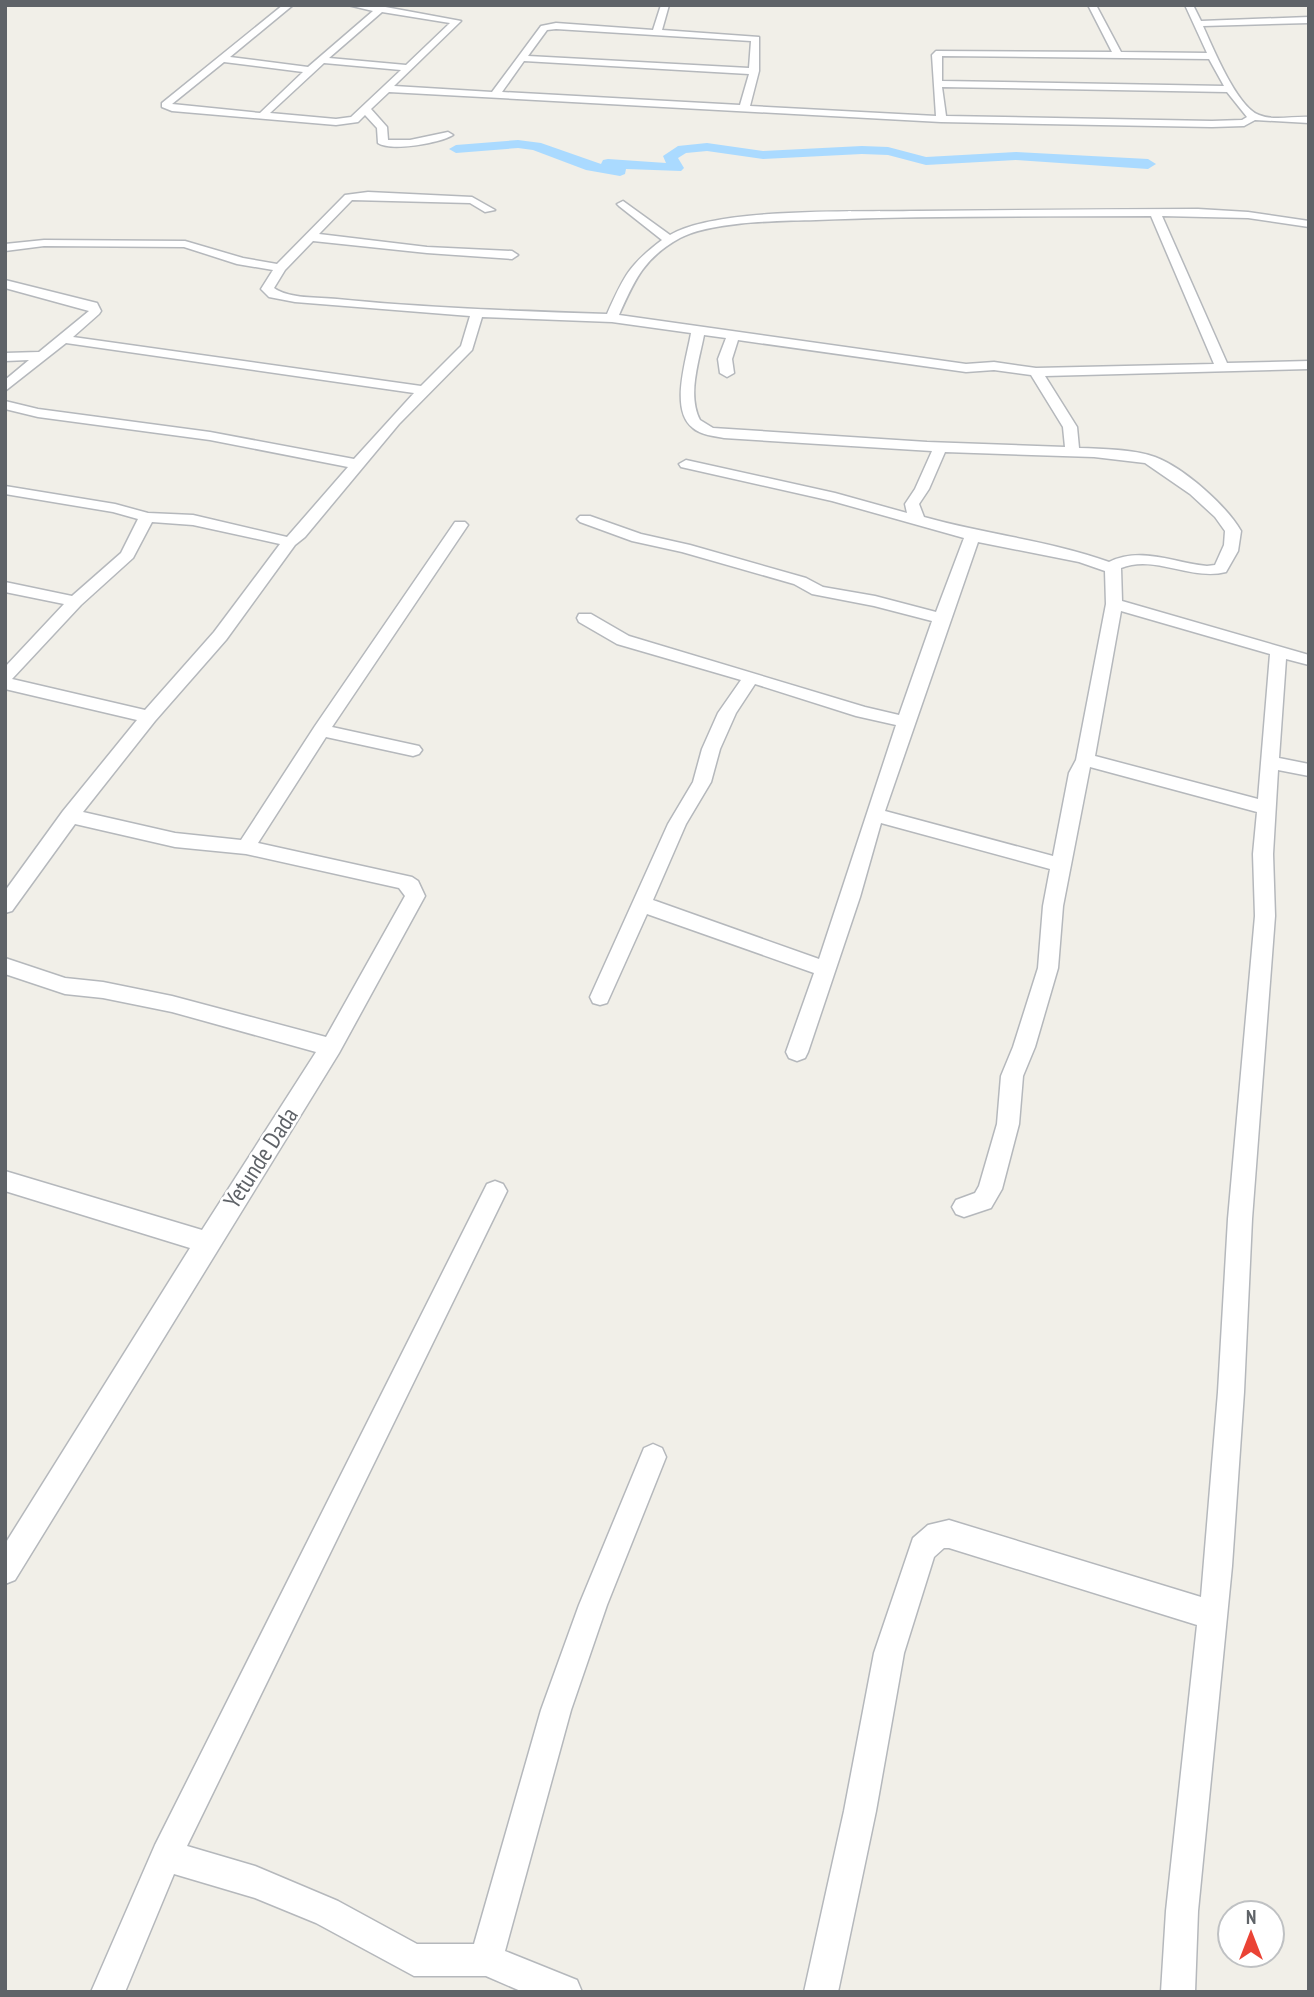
<svg xmlns="http://www.w3.org/2000/svg" width="1314" height="1997" font-family="'PT Sans Narrow',sans-serif">
<rect width="100%" height="100%" fill="#f1efe8"/>
<g fill="none" stroke-linecap="round" stroke-linejoin="round">
<!-- river -->
<path fill="#aadaff" fill-rule="evenodd" d="M 518,140 L 541,143 L 601,164 L 603,160 L 608,159 L 666,163 L 663,156 L 678,146 L 707,143 L 763,151 L 862,146 L 888,147 L 926,157 L 1016,152 L 1148,159 L 1156,164 L 1148,169 L 1016,160 L 926,165 L 888,155 L 862,154 L 763,159 L 707,151 L 686,153 L 678,158 L 684,168 L 681,171 L 626,169 L 625,174 L 620,176 L 586,170 L 533,150 L 518,148 L 456,153 L 449,149 L 456,145 Z"/>
<defs>
<path id="minor" d="M 283,5 L 293,5 L 230,57 L 308,67 L 373,11 L 348,5 L 380,6 L 461,21 L 394,86 L 492,92 L 541,26 L 556,23 L 653,30 L 661,5 L 669,5 L 662,30 L 759,37 L 759,71 L 750,106 L 936,116 L 932,55 L 936,51 L 1112,52 L 1088,5 L 1096,5 L 1121,52 L 1207,53 L 1185,5 L 1193,5 L 1201,21 L 1309,17 L 1309,23 L 1203,26 C 1213,48 1237,107 1259,115 C 1273,121 1294,116 1309,117 L 1309,123 L 1255,120 L 1244,126 L 1212,127 L 941,122 L 389,92 L 371,109 L 387,127 L 388,140 L 410,140 L 448,132 L 453,135 C 440,143 391,152 378,143 L 377,128 L 365,115 L 358,122 L 336,125 L 172,111 L 162,107 L 162,103 ZM 382,12 L 450,23 L 406,65 L 329,58 ZM 556,29 L 751,41 L 749,68 L 528,56 L 547,30 ZM 942,56 L 1209,59 L 1224,86 L 942,81 ZM 524,61 L 749,74 L 740,105 L 502,92 ZM 224,62 L 303,72 L 260,113 L 172,104 ZM 324,63 L 401,70 L 351,117 L 336,119 L 270,113 ZM 942,87 L 1227,92 L 1247,117 L 1242,120 L 1212,121 L 946,116 Z
M 368,192 L 472,197 L 495,210 L 485,212 L 470,203 L 352,200 L 319,234 L 427,247 L 512,251 L 518,255 L 512,259 L 427,253 L 313,241 L 285,270 L 274,288 C 289,299 318,297 337,299 C 427,308 517,311 607,314 C 624,276 629,265 662,240 L 619,206 L 617,204 L 623,201 L 670,235 C 716,207 859,212 917,211 C 1010,210 1104,209 1198,209 L 1248,212 L 1309,221 L 1309,227 L 1248,218 L 1162,216 L 1227,363 L 1309,361 L 1309,369 L 1045,376 L 1077,427 L 1079,448 C 1104,449 1132,449 1155,457 C 1184,468 1226,505 1241,531 L 1238,551 L 1226,572 C 1191,581 1154,554 1121,568 L 1122,601 L 1309,655 L 1309,665 L 1286,659 L 1279,758 L 1309,764 L 1309,776 L 1278,770 L 1273,854 L 1275,916 L 1252,1219 L 1244,1392 L 1232,1566 L 1198,1911 L 1195,1992 L 1161,1992 L 1166,1911 L 1197,1625 L 949,1548 L 944,1548 L 934,1557 L 904,1653 L 876,1811 L 838,1992 L 804,1992 L 844,1811 L 874,1653 L 913,1538 L 928,1525 L 949,1520 L 1201,1597 L 1218,1392 L 1228,1219 L 1255,916 L 1253,854 L 1257,812 L 1090,767 L 1063,906 L 1058,968 L 1035,1047 L 1023,1076 L 1019,1124 L 1002,1189 L 991,1208 L 964,1217 L 956,1214 L 952,1207 L 956,1200 L 975,1193 L 979,1186 L 997,1124 L 1001,1076 L 1013,1047 L 1038,968 L 1043,906 L 1050,869 L 881,823 L 860,897 L 808,1052 L 805,1058 L 797,1061 L 789,1058 L 786,1052 L 814,973 L 647,914 L 607,1003 L 600,1005 L 593,1003 L 590,997 L 668,824 L 693,782 L 702,749 L 718,713 L 741,680 L 617,644 L 579,622 L 577,618 L 579,614 L 591,614 L 629,636 L 865,707 L 899,715 L 932,621 L 874,606 L 812,594 L 794,584 L 682,552 L 632,541 L 580,522 L 577,519 L 580,516 L 590,516 L 641,534 L 690,545 L 806,578 L 823,587 L 875,596 L 936,612 L 964,538 L 832,501 L 681,467 L 679,464 L 686,460 L 835,493 L 907,513 L 905,504 L 915,489 L 932,451 L 724,438 C 714,436 701,435 693,428 C 669,410 687,358 691,333 L 612,322 L 482,317 L 472,350 L 399,424 L 305,537 L 295,545 L 226,640 L 155,721 L 83,812 L 175,833 L 241,840 L 315,726 L 455,522 L 465,522 L 468,525 L 332,727 L 419,746 L 422,750 L 419,754 L 413,756 L 326,737 L 258,843 L 412,877 L 418,881 L 425,896 L 339,1053 L 15,1580 L 5,1584 L 5,1544 L 190,1248 L 5,1191 L 5,1171 L 202,1230 L 316,1052 L 172,1012 L 103,998 L 65,994 L 5,974 L 5,958 L 65,978 L 103,982 L 172,996 L 326,1037 L 405,896 L 399,888 L 246,854 L 175,847 L 75,824 L 12,911 L 5,913 L 5,891 L 63,811 L 137,720 L 5,689 L 5,667 L 64,604 L 5,592 L 5,582 L 72,596 L 121,553 L 138,519 L 113,512 L 5,494 L 5,486 L 115,504 L 148,513 L 193,515 L 287,537 L 348,467 L 210,440 L 38,417 L 5,409 L 5,401 L 38,409 L 210,432 L 354,459 L 414,393 L 66,343 L 5,391 L 5,380 L 29,360 L 5,361 L 5,353 L 39,352 L 89,311 L 5,288 L 5,280 L 97,303 L 101,311 L 99,314 L 73,337 L 421,386 L 461,346 L 470,316 L 295,302 L 269,297 L 261,289 L 273,270 L 237,264 L 184,247 L 44,246 L 5,251 L 5,244 L 44,240 L 185,241 L 243,258 L 277,264 L 345,195 ZM 1151,216 L 1214,364 L 1036,368 L 994,362 L 966,364 L 619,315 C 635,279 644,258 680,238 C 712,221 780,221 816,220 C 928,215 1039,217 1151,216 ZM 704,335 L 726,338 L 718,359 L 720,373 L 727,377 L 734,373 L 732,359 L 738,340 L 966,372 L 994,370 L 1031,375 L 1063,427 L 1065,447 L 927,442 L 713,428 L 700,420 C 687,395 699,361 704,335 ZM 945,452 L 1094,457 L 1145,463 L 1190,494 L 1215,517 L 1225,531 L 1224,545 L 1215,565 L 1207,566 C 1174,563 1141,546 1109,562 C 1052,541 984,534 924,517 L 919,504 L 929,489 ZM 152,522 L 193,525 L 280,544 L 214,632 L 145,710 L 12,679 L 81,605 L 133,558 ZM 978,542 L 1079,562 L 1105,571 L 1106,604 L 1076,760 L 1069,773 L 1053,856 L 885,811 ZM 1121,611 L 1270,654 L 1258,799 L 1095,756 ZM 755,684 L 856,716 L 896,725 L 819,959 L 653,900 L 686,824 L 711,782 L 720,749 L 736,713 Z
M 495,1181 L 503,1184 L 507,1191 L 187,1846 L 255,1866 L 338,1901 L 417,1944 L 474,1944 L 541,1710 L 579,1605 L 644,1448 L 653,1444 L 662,1448 L 666,1457 L 607,1605 L 571,1710 L 505,1951 L 577,1980 L 582,1992 L 523,1992 L 486,1976 L 414,1976 L 316,1923 L 255,1898 L 174,1874 L 125,1992 L 91,1992 L 155,1845 L 487,1184 Z"/>
</defs>
<!-- minor casing -->
<use href="#minor" stroke="#b5b8bc" stroke-width="3"/>
<!-- minor -->
<use href="#minor" fill="#fff" fill-rule="evenodd"/>
</g>
<g text-anchor="middle" stroke-width="5" stroke-linejoin="round" paint-order="stroke">
<!-- street labels -->
<g font-size="24" fill="#5f6368" stroke="#fff">
<text transform="translate(261 1158) rotate(-57)" y="8">Yetunde Dada</text>
</g>
</g>
<!-- border -->
<rect width="1314" height="1997" fill="none" stroke="#5f6368" stroke-width="14"/>
<!-- north arrow -->
<g transform="translate(1251 1934)"><circle r="33" fill="#ffffff" stroke="#bfc1c3" stroke-width="2"/>
<path d="M0-5L12 26L0 18L-12 26Z" fill="#ea4335"/>
<text y="-10" font-size="19" font-weight="bold" text-anchor="middle" fill="#5f6368">N</text>
</g>
</svg>
